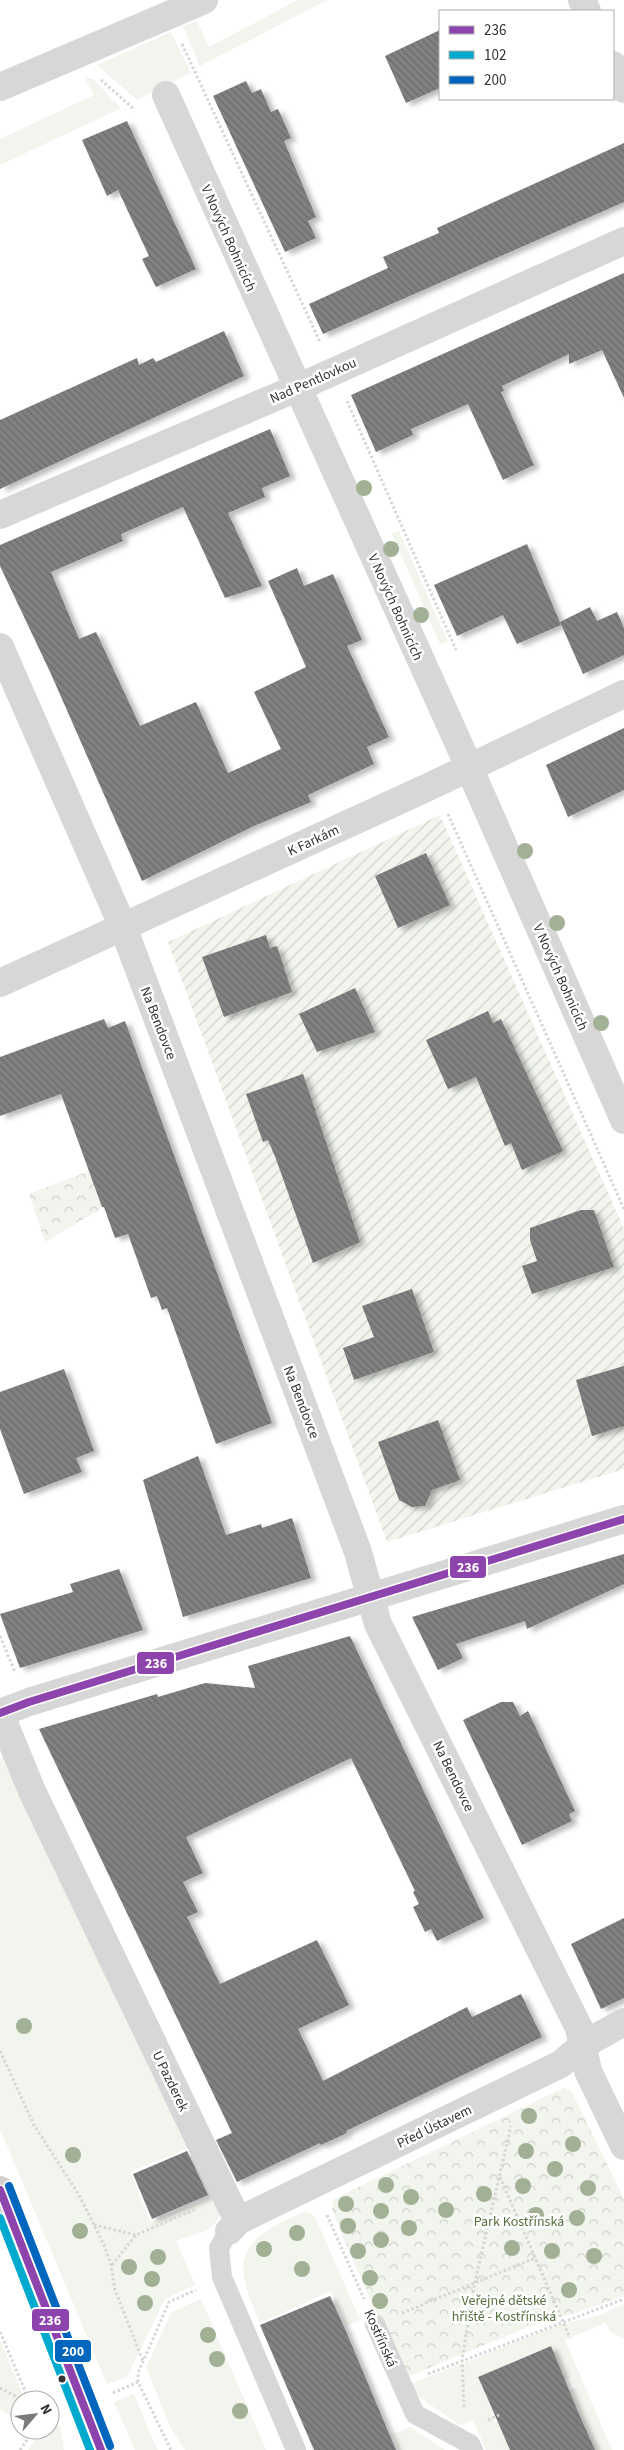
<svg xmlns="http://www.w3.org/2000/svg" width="624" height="2450" font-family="'Source Sans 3',sans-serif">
<defs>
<pattern id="park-crowns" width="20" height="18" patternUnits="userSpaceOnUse" patternTransform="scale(1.25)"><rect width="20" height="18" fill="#f1f5ed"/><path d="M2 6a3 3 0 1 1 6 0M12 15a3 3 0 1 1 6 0" fill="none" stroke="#cfd2cc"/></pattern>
<pattern id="garden-furrows" width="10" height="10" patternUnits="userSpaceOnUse" patternTransform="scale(1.25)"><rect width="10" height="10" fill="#f1f5ed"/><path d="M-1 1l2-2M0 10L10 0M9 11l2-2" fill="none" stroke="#cfd2cc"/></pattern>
<pattern id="building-back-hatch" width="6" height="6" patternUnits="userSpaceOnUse" patternTransform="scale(1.25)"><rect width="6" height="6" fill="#818181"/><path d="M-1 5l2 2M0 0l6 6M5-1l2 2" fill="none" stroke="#6a6a6a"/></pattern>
<filter id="shadow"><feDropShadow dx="5.5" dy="3" stdDeviation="2.5" flood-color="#0004"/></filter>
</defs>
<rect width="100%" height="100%" fill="#fff"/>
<!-- grass -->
<path fill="#f1f5ed" d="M 298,0 L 327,0 L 200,66 L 183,26 L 197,21 L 209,47 Z
M 171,32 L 191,73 L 137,100 L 97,65 Z
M 84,76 L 93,79 L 121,108 L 0,165 L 0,139 L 94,95 Z
M 399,531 L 448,642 L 440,644 L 392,534 Z
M 4,1757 L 194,2146 L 130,2172 L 150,2222 L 217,2195 C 229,2229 202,2231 176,2241 L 195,2285 L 165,2299 L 127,2377 L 107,2384 L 0,2129 L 0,1759 Z
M 304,2212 L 310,2213 L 316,2219 L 360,2320 L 346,2326 L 331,2291 L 260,2323 C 255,2310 248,2296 245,2282 C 234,2241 274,2225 304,2212 Z
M 201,2299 L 266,2450 L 185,2450 L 172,2431 L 146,2367 L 171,2313 Z
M 624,2304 L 624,2339 L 611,2332 L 605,2323 L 565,2340 L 612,2450 L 595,2450 L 577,2407 L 571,2410 L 564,2393 L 576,2387 L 571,2377 L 559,2383 L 564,2378 L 550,2346 L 478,2377 L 492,2409 L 499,2408 L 490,2412 L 495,2422 L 503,2419 L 511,2436 L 505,2438 L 510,2450 L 486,2450 L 473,2420 L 460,2425 L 410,2391 L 408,2385 L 559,2325 L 600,2315 Z
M 0,2340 L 25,2400 L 20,2400 L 19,2421 L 0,2409 Z
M 134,2394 L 154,2443 L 158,2450 L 135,2450 L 114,2402 Z
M 60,2425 L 64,2450 L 28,2450 L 39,2432 Z
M 410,2427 L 445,2450 L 399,2450 L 393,2434 Z"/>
<!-- park -->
<path fill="url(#park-crowns)" d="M 89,1171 L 104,1207 L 45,1242 L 29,1194 Z
M 563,2088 L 571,2090 L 624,2199 L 624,2296 L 567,2316 L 555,2316 L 405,2378 L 342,2235 L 332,2209 L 334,2199 Z"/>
<!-- garden -->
<path fill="url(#garden-furrows)" d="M 440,815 L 624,1229 L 624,1469 L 387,1542 L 168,942 Z"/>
<!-- building -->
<path fill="url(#building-back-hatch)" filter="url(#shadow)" d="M 440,30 L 440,88 L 406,103 L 385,56 Z
M 246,81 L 252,93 L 261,89 L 271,112 L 278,109 L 291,138 L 284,141 L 316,217 L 308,221 L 316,238 L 285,252 L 213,96 Z
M 127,121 L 196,269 L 156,287 L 142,259 L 149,256 L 118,190 L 107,196 L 82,140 Z
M 624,143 L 624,202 L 323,334 L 309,304 L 388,268 L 383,257 L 439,233 L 437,228 Z
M 624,273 L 624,398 L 602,350 L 569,364 L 569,354 L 502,386 L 504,391 L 501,392 L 534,465 L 503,480 L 468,404 L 411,429 L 413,435 L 376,452 L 351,395 Z
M 224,331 L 244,376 L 0,489 L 0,420 L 137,358 L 139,365 L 153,358 L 156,362 Z
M 270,429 L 290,476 L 262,488 L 265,497 L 228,513 L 262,586 L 225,598 L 183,507 L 121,534 L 123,541 L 51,572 L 79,639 L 96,632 L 140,726 L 196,702 L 228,773 L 281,749 L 254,692 L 306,667 L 268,581 L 297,568 L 304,586 L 333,574 L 362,640 L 347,646 L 389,737 L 367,747 L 374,764 L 308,795 L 311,802 L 254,826 L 142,881 L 51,674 L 0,566 L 0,545 Z
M 527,544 L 561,625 L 517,644 L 503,615 L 457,636 L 434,585 Z
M 590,607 L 597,621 L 617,612 L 624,628 L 624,655 L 583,674 L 560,622 Z
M 624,728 L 624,790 L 568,817 L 546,765 Z
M 426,853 L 450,905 L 398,928 L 375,876 Z
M 266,935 L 270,948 L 277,946 L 292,992 L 224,1017 L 202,957 Z
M 355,988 L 375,1032 L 317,1052 L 299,1014 Z
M 488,1011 L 493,1023 L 501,1019 L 563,1151 L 522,1170 L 511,1143 L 505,1146 L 476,1077 L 448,1089 L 426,1040 Z
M 104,1019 L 108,1028 L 125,1021 L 272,1423 L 216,1444 L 167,1308 L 162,1310 L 157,1296 L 151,1298 L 128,1234 L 115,1238 L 104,1207 L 102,1207 L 61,1094 L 0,1116 L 0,1057 Z
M 303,1074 L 360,1242 L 313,1263 L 276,1159 L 268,1140 L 263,1142 L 246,1094 Z
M 581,1210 L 594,1210 L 614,1267 L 532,1294 L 522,1266 L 537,1261 L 530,1240 L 530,1228 Z
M 412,1289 L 434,1352 L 354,1380 L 343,1348 L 374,1337 L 362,1306 Z
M 624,1366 L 624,1426 L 592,1436 L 576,1380 Z
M 64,1369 L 94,1451 L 76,1458 L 82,1472 L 24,1494 L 0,1429 L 0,1392 Z
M 438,1420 L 460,1480 L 432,1490 L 425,1506 L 412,1507 L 399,1500 L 378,1442 Z
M 198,1456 L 226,1535 L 261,1524 L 262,1528 L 292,1518 L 311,1578 L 183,1617 L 143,1480 Z
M 624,1554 L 624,1584 L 527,1629 L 525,1621 L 456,1644 L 463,1658 L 438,1670 L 412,1617 Z
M 119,1569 L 143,1630 L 20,1668 L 0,1614 L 73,1592 L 70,1584 Z
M 350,1636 L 484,1918 L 437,1941 L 431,1929 L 425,1932 L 413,1907 L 419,1904 L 413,1892 L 415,1891 L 351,1758 L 186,1837 L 203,1873 L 183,1882 L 198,1912 L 187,1917 L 220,1984 L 317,1940 L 349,2005 L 298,2029 L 323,2081 L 467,2007 L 472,2017 L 521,1994 L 542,2037 L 346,2131 L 347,2133 L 321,2145 L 320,2143 L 237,2182 L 216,2140 L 232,2133 L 39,1729 L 157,1694 L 158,1697 L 205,1683 L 255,1688 L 248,1666 Z
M 501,1702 L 513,1702 L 520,1716 L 528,1711 L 575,1811 L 569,1814 L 572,1821 L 522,1845 L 463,1720 Z
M 624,1918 L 624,1998 L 601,2009 L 571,1944 Z
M 187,2151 L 208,2195 L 152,2219 L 133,2174 Z
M 330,2296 L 345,2329 L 396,2450 L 314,2450 L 260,2325 Z
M 551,2346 L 576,2407 L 595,2450 L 510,2450 L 487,2397 L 478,2377 Z"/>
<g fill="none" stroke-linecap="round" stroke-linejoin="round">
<!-- path -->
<path stroke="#d6d6d6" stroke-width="3" stroke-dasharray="2.5 2.5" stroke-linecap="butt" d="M 182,44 L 320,342
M 101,80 L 134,109
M 347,401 L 456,650
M 448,814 L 624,1209
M 0,1636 L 15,1672
M 0,2051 L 34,2125 L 79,2195 L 104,2245 L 111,2265 L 115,2290 L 143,2361
M 500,2177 L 570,2338
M 327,2215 L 364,2299
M 94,2225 L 136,2235
M 112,2265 L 136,2235 L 196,2209
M 402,2313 L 535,2258
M 0,2332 L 29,2400
M 428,2374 L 624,2299
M 138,2382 L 138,2373 L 169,2302 L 196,2290
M 0,2388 L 23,2400
M 113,2393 L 138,2382 L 171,2450
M 464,2407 L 462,2360 L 475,2282 L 511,2126
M 488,2420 L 499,2415
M 20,2450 L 34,2430"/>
<!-- lane -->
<path stroke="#d7d7d7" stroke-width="20" d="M 229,2231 L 219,2248 L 222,2277 L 296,2450
M 375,2324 L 415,2414 L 470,2444 L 473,2450"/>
<!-- street -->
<path stroke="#d7d7d7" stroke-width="28" d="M 582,0 L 587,11
M 613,65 L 624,89
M 0,87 L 204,0
M 166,95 L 457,740 L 624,1120
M 0,515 L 297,388 L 624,241
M 0,647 L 123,927 L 358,1552 L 378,1624 L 579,2028 L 588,2071 L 624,2146
M 0,983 L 422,790 L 624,694
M 0,1713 L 29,1702 L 624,1519
M 0,1713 L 32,1791 L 238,2221
M 229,2231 L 238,2221 L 254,2213 L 561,2064 L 583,2045 L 624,2022"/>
<!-- secondary -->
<path stroke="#d0d0d0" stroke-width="28" d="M 0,2190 L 101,2450"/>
<defs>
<path id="bus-1" d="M 0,1713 L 29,1702 L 624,1519
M 0,2190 L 101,2450"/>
<path id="bus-2" d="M 0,2218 L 90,2450"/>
<path id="bus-3" d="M 9,2186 L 110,2446"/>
</defs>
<!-- bus-1 casing -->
<use href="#bus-1" stroke="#fff" stroke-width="11"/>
<!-- bus-2 casing -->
<use href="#bus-2" stroke="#fff" stroke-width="11"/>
<!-- bus-3 casing -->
<use href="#bus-3" stroke="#fff" stroke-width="11"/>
<!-- bus-1 -->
<use href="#bus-1" stroke="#8e44ad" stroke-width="8"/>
<!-- bus-2 -->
<use href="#bus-2" stroke="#00a9ce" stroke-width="8"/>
<!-- bus-3 -->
<use href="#bus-3" stroke="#0065bd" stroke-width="8"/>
</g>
<!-- trees -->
<g fill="#a2b095">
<circle cx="364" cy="488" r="8"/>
<circle cx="391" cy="549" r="8"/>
<circle cx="421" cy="615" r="8"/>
<circle cx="525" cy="851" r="8"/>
<circle cx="557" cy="923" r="8"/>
<circle cx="601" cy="1023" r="8"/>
<circle cx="24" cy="2026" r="8"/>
<circle cx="529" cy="2116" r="8"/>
<circle cx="573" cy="2144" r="8"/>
<circle cx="526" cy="2151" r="8"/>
<circle cx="73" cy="2155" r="8"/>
<circle cx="555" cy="2169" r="8"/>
<circle cx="386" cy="2185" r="8"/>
<circle cx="523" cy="2186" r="8"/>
<circle cx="588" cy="2188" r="8"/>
<circle cx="484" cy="2194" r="8"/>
<circle cx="411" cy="2197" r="8"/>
<circle cx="346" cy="2204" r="8"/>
<circle cx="446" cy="2210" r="8"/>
<circle cx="381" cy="2211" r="8"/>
<circle cx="536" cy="2215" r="8"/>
<circle cx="577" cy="2218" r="8"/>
<circle cx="348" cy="2226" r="8"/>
<circle cx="409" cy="2228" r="8"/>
<circle cx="80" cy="2231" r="8"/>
<circle cx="297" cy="2233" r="8"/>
<circle cx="381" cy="2240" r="8"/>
<circle cx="512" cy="2248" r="8"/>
<circle cx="264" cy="2249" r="8"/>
<circle cx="358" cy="2251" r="8"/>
<circle cx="552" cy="2251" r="8"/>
<circle cx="594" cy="2256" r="8"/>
<circle cx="158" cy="2257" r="8"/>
<circle cx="129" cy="2267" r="8"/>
<circle cx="302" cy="2269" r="8"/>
<circle cx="370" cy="2278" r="8"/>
<circle cx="152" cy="2279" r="8"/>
<circle cx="569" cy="2290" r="8"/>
<circle cx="380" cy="2301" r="8"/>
<circle cx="145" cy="2303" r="8"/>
<circle cx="208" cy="2335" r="8"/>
<circle cx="217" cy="2359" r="8"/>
<circle cx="240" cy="2411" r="8"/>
</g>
<!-- markers -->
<circle fill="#333" stroke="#fff" stroke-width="2" cx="62" cy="2379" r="4.5"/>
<g text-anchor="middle" stroke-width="5" stroke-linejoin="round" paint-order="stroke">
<!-- street labels -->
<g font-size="14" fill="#333" stroke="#fff">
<text transform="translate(229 238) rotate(66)" y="5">V Nových Bohnicích</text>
<text transform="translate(313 380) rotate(-24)" y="5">Nad Pentlovkou</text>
<text transform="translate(396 607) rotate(66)" y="5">V Nových Bohnicích</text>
<text transform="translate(313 840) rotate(-25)" y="5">K Farkám</text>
<text transform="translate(561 977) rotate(66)" y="5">V Nových Bohnicích</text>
<text transform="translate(159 1023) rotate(69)" y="5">Na Bendovce</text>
<text transform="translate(302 1402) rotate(69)" y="5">Na Bendovce</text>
<text transform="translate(454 1776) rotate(64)" y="5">Na Bendovce</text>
<text transform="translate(171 2081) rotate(64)" y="5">U Pazderek</text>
<text transform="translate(434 2126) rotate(-26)" y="5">Před Ústavem</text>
<text transform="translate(381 2338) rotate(66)" y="5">Kostřínská</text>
</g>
<!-- park labels -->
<g font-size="14" fill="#56703f" stroke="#fff">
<text x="519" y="2226">Park Kostřínská</text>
<text x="504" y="2305">Veřejné dětské<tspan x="504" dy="16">hřiště - Kostřínská</tspan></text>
</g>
</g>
<g stroke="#fff" stroke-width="2">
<rect x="449" y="1555" width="38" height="24" rx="5" fill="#8e44ad"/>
<rect x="136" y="1651" width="39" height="24" rx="5" fill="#8e44ad"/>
<rect x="31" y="2308" width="39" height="24" rx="5" fill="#8e44ad"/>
<rect x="54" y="2339" width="38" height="24" rx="5" fill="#0065bd"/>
</g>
<g font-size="14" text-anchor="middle" font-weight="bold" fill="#fff">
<text x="468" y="1572">236</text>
<text x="156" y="1668">236</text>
<text x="50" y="2325">236</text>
<text x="73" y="2356">200</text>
</g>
<!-- legend -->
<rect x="439" y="10" width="175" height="90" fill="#ffffff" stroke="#adadad"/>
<rect x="449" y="26" width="25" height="8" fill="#8e44ad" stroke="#adadad"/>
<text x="484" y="35" font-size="15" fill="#333333">236</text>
<rect x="449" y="51" width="25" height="8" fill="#00a9ce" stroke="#adadad"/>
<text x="484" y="60" font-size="15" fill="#333333">102</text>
<rect x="449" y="76" width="25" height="8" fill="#0065bd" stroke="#adadad"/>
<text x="484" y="85" font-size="15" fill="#333333">200</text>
<!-- north arrow -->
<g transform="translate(35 2415) rotate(62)"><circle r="24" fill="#ffffff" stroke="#adadad"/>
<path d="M0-4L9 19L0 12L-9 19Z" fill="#7a7a7a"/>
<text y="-8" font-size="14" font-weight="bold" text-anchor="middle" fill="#333333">N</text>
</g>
</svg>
